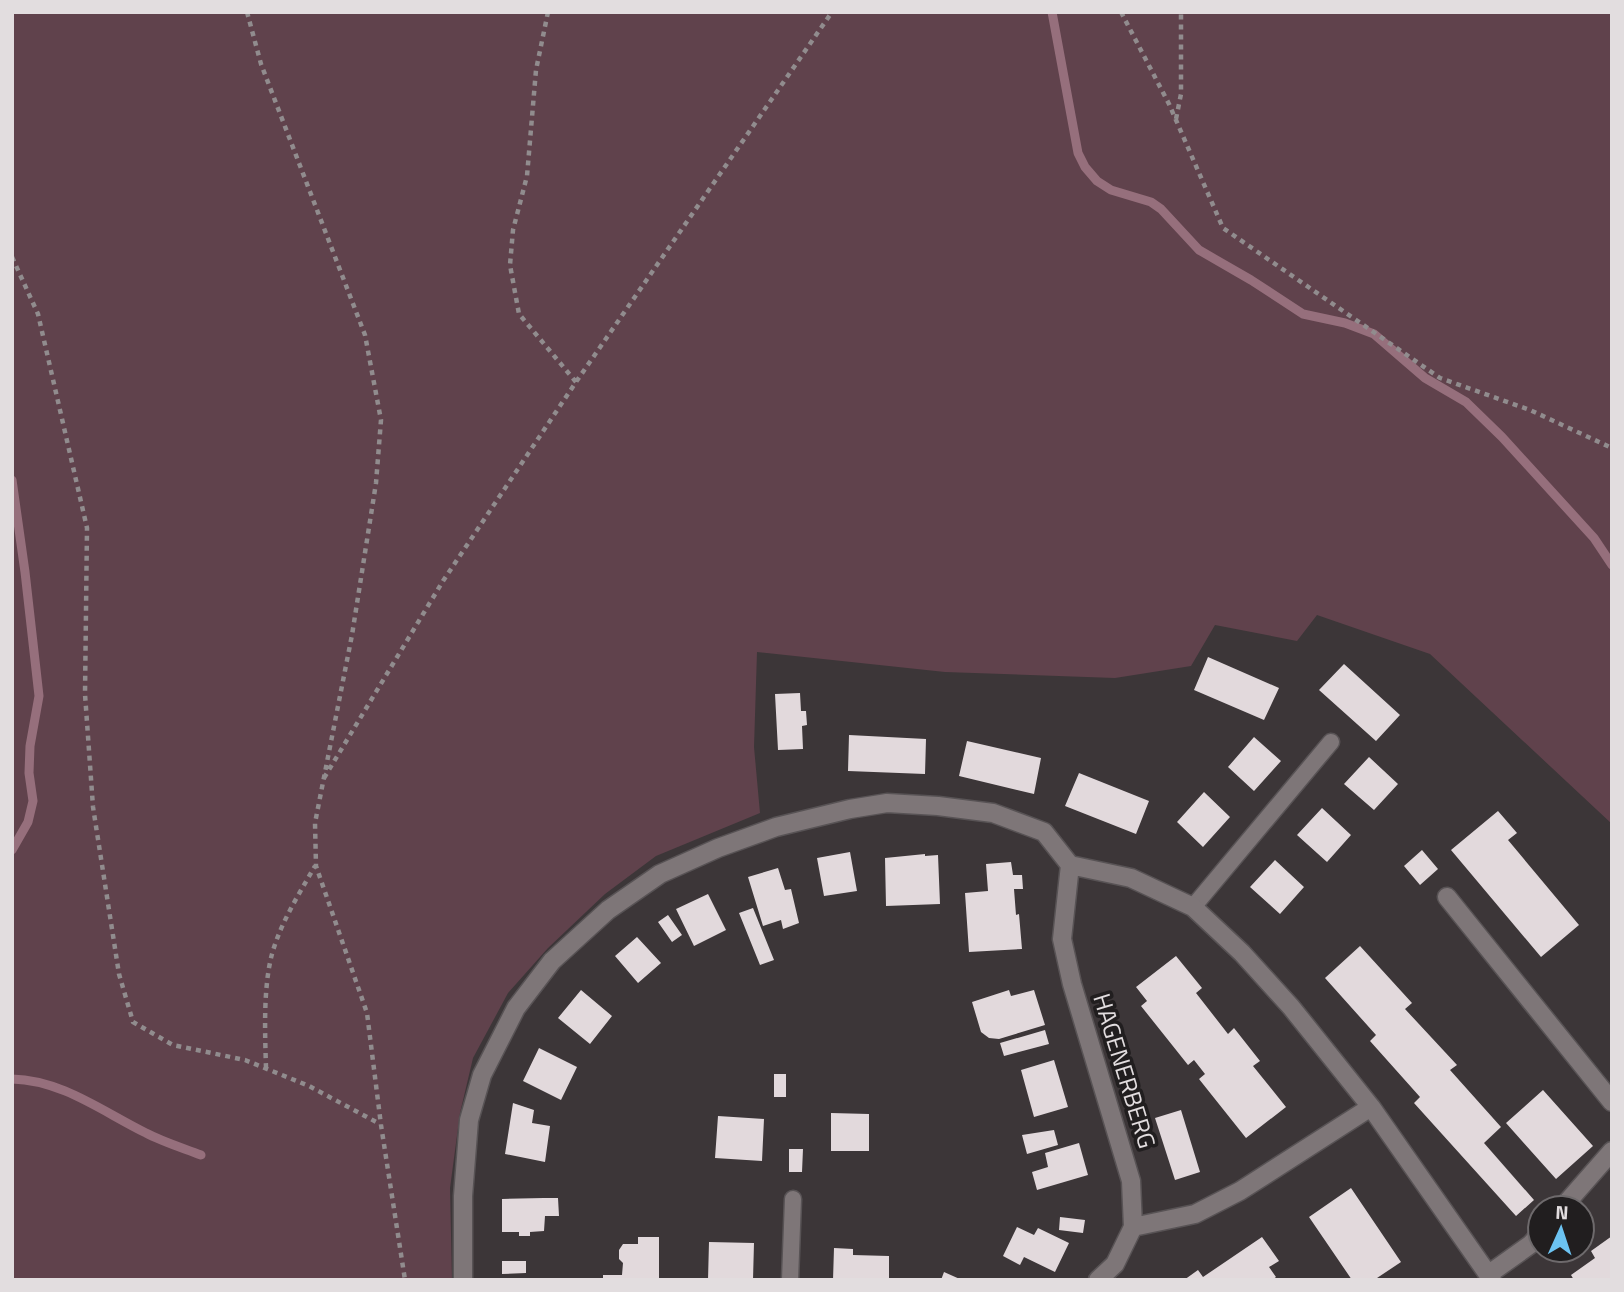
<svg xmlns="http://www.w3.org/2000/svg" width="1624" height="1292" font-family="'Titillium Web',sans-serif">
<rect width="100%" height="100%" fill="#3c3638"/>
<!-- green -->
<path fill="#60424c" d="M 12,12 L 1612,12 L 1612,824 L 1430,654 L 1317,615 L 1297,641 L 1215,625 L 1191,666 L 1115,678 L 945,672 L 757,652 L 754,747 L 760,813 L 656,856 L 605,894 L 548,948 L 508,993 L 473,1058 L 460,1113 L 450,1188 L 452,1280 L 12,1280 Z"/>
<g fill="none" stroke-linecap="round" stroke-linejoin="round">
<!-- stream -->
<path stroke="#966f7c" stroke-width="9" d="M 1052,12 L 1078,153 L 1085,167 L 1097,181 L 1111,190 L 1151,202 L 1161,209 L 1199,250 L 1251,280 L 1303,314 L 1345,323 L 1374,334 L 1425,378 L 1466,402 L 1502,437 L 1594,538 L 1612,565
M 12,480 L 25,572 L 39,696 L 30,746 L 29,773 L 33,801 L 28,822 L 12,850
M 12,1079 C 62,1080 103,1112 146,1133 C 163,1142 183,1148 201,1155"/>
</g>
<!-- building -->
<path fill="#e2d9dc" d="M 1208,657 L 1279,688 L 1264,720 L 1194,690 Z
M 1344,664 L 1400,715 L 1376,741 L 1319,690 Z
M 800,693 L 801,711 L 806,711 L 807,725 L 802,726 L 803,749 L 778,750 L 775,694 Z
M 849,735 L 926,739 L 925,774 L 848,771 Z
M 1254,737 L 1281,761 L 1254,791 L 1228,767 Z
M 967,741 L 1041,758 L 1034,794 L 959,776 Z
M 1369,757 L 1398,784 L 1374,810 L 1344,784 Z
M 1079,773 L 1149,801 L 1136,834 L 1065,806 Z
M 1204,792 L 1230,817 L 1203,847 L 1177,822 Z
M 1322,808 L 1351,835 L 1327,862 L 1297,835 Z
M 1498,811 L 1517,833 L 1508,840 L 1579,925 L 1541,957 L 1451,850 Z
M 1422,850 L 1438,869 L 1420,885 L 1404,866 Z
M 850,852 L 857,891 L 824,896 L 817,858 Z
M 925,854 L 925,856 L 938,855 L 940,904 L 886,906 L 885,858 Z
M 1275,860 L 1304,887 L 1280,914 L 1250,887 Z
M 1011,862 L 1013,875 L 1022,875 L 1023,889 L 1014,889 L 1016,915 L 1019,914 L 1022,949 L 969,952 L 965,893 L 988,891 L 986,864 Z
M 778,868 L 785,890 L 791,889 L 799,923 L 783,929 L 781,920 L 763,926 L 748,877 Z
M 708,894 L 726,930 L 694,946 L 676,909 Z
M 753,908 L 774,960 L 760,965 L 739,913 Z
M 668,915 L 682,935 L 672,942 L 658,922 Z
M 637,937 L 661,963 L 638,983 L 615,956 Z
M 1360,946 L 1412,1003 L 1405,1009 L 1457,1065 L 1450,1070 L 1501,1127 L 1484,1143 L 1534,1200 L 1516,1216 L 1414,1103 L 1420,1097 L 1370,1041 L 1376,1035 L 1325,978 Z
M 1176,956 L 1202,988 L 1196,993 L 1228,1034 L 1234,1028 L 1260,1061 L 1253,1066 L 1286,1107 L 1246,1138 L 1199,1079 L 1205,1074 L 1194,1060 L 1188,1065 L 1141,1006 L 1147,1001 L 1136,987 Z
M 581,990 L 612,1016 L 590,1044 L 558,1018 Z
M 1009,990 L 1011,996 L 1034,990 L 1045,1025 L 999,1039 L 989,1038 L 981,1032 L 972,1002 Z
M 1045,1030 L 1049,1044 L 1004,1056 L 1000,1043 Z
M 539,1048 L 577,1067 L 561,1100 L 523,1081 Z
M 1054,1060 L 1068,1107 L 1034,1117 L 1021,1070 Z
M 774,1074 L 786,1074 L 786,1097 L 774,1097 Z
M 1543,1090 L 1593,1146 L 1556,1179 L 1506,1123 Z
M 513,1103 L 534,1110 L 532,1123 L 550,1126 L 545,1162 L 505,1154 Z
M 1181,1110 L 1200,1172 L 1175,1180 L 1155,1118 Z
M 831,1113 L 869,1114 L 869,1151 L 831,1151 Z
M 718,1116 L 764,1119 L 762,1161 L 715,1158 Z
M 1054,1130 L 1058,1145 L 1027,1154 L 1022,1135 Z
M 1079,1143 L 1088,1175 L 1037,1190 L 1032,1172 L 1048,1167 L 1045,1153 Z
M 789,1149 L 803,1149 L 802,1172 L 789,1172 Z
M 1351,1188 L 1401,1262 L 1374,1280 L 1352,1280 L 1309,1217 Z
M 544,1198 L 558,1198 L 559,1216 L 545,1216 L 544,1231 L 530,1232 L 530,1236 L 519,1236 L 519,1232 L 502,1232 L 502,1199 Z
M 1060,1217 L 1085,1220 L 1083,1233 L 1059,1230 Z
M 1017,1227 L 1034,1235 L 1038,1228 L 1069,1243 L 1055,1272 L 1024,1257 L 1020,1265 L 1003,1256 Z
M 1612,1236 L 1612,1280 L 1574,1280 L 1571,1275 L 1595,1258 L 1591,1251 Z
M 638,1237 L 659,1237 L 659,1280 L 603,1280 L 603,1275 L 622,1275 L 623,1263 L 619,1259 L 619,1250 L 623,1244 L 638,1244 Z
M 1262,1237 L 1279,1261 L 1269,1267 L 1276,1277 L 1272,1280 L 1184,1280 L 1198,1270 L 1203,1277 Z
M 709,1242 L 754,1243 L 753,1280 L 708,1280 Z
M 834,1248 L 853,1249 L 853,1255 L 889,1256 L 889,1280 L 833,1280 Z
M 502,1261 L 526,1261 L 526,1273 L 502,1274 Z
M 944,1272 L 962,1280 L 941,1280 Z"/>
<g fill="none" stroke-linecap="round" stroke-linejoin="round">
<defs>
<path id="lane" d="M 1193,907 L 1331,742
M 790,1280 L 793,1199"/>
<path id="street" d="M 1070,865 L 1062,939 L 1072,984 L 1131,1181 L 1133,1227 L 1115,1264 L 1098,1280
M 1447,897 L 1612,1102
M 1562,1208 L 1612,1151
M 1133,1227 L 1195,1214 L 1240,1191 L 1371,1107
M 1489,1274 L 1531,1244 L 1540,1234
M 463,1280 L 463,1196 L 469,1120 L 482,1075 L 516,1008 L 552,961 L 608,910 L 660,874 L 718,848 L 776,827 L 850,809 L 887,803 L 938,806 L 993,813 L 1044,832 L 1070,865 L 1131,878 L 1193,907 L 1242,953 L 1291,1007 L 1371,1107 L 1492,1280"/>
</defs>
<!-- lane casing -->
<use href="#lane" stroke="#585355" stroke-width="19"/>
<!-- street casing -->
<use href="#street" stroke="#585355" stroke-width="21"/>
<!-- path -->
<path stroke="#918c8e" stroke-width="4.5" stroke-dasharray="5 5" stroke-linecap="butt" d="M 247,12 L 261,64 L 365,335 L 381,420 L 376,483 L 352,635 L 315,823 L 316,866 L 367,1013 L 381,1125 L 405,1280
M 548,12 L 536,70 L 527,176 L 513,230 L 510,265 L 519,314 L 576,382
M 1121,12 L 1169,104 L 1223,228 L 1440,378 L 1530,410 L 1612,448
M 1176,119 L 1181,94 L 1181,12
M 12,257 L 38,314 L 87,528 L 85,694 L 93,807 L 119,974 L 133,1022 L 173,1045 L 245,1060 L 309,1086 L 380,1124
M 324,778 L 443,581 L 576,382 L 832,12
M 266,1068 C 265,1033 263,988 272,954 C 281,922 299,894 315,866"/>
<!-- lane -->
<use href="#lane" stroke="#7e7678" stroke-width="16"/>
<!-- street -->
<use href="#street" stroke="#7e7678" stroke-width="18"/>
</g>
<g text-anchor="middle" stroke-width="7" stroke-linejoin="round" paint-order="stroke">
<!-- street labels -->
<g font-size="24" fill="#e2dddf" stroke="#211e1f">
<text transform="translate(1124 1071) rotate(73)" y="8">HAGENERBERG</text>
</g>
</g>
<!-- border -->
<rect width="1624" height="1292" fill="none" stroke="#e2dddf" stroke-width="28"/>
<!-- north arrow -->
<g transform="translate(1561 1229) rotate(3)"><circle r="33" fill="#211e1f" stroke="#6e6a6c" stroke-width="2"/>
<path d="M0-5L12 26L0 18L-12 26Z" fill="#6cc3f2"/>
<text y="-10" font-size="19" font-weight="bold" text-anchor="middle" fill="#e2dddf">N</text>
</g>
</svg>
